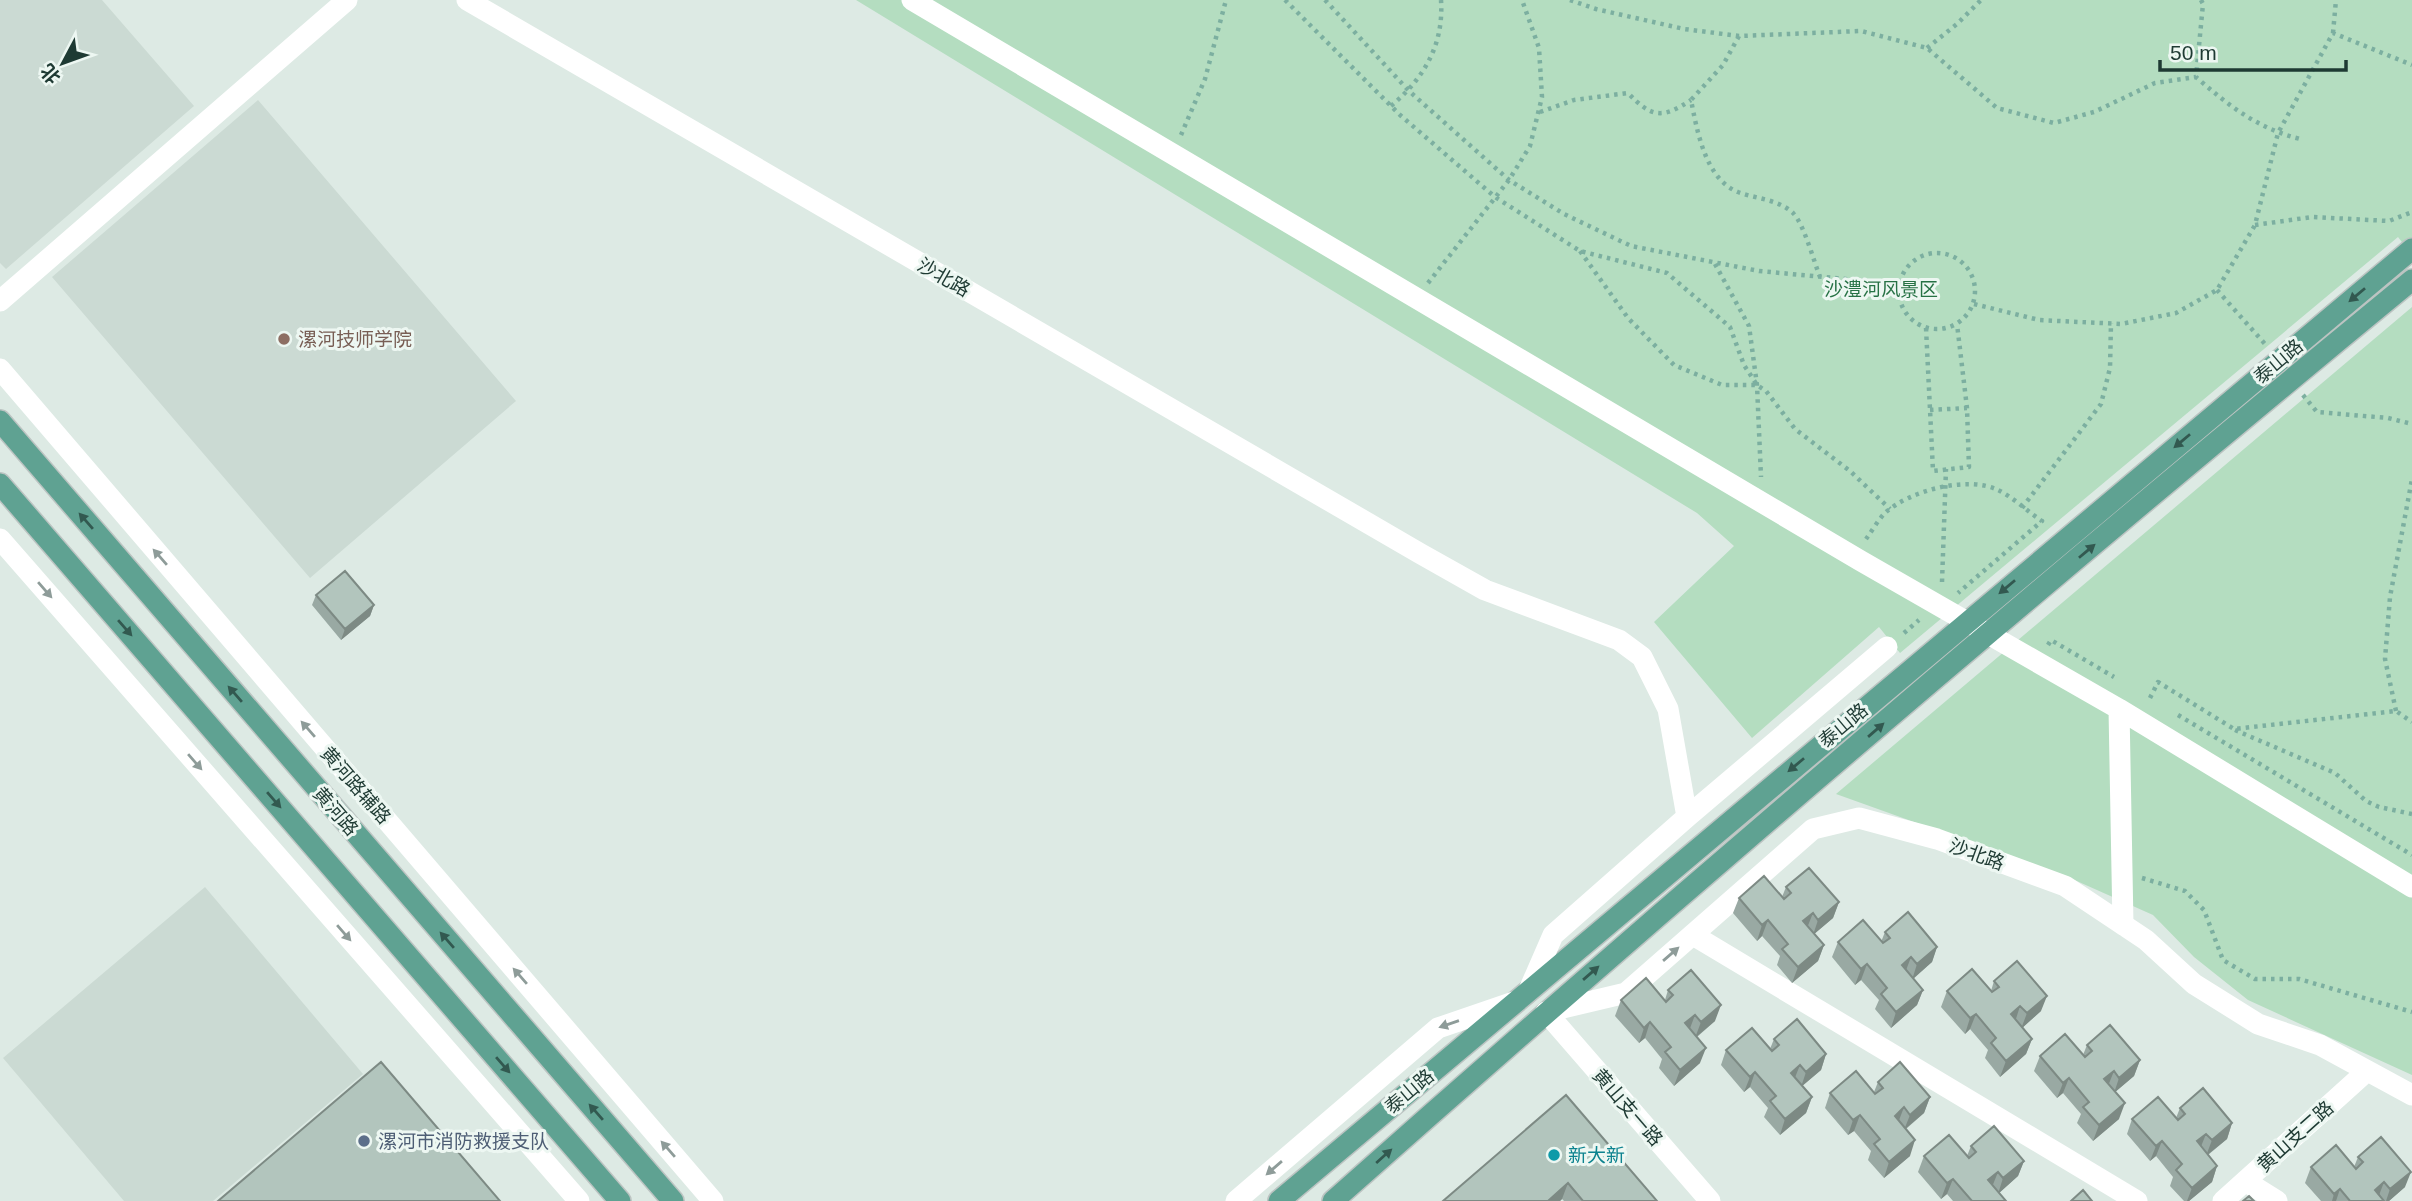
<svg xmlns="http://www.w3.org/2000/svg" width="2412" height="1201" font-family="Helvetica,'Noto Sans SC',sans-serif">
<rect width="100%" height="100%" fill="#ddeae4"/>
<!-- built -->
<path fill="#cbdad3" d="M 0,0 L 102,0 L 194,106 L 6,269 L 0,263 Z
M 258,100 L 516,401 L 310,578 L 52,277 Z
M 205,887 L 363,1074 L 213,1201 L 124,1201 L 3,1058 Z"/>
<!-- green -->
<path fill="#b4ddc0" d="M 856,0 L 2412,0 L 2412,255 L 2398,237 L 1900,653 L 1879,627 L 1752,738 L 1654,622 L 1734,546 L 1697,513 Z
M 2412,307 L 2412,1075 L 2248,1000 L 2194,957 L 2153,915 L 2070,878 L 1836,794 Z"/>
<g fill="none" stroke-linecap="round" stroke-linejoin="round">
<defs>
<path id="major" d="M 0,421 L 673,1201
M 0,484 L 620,1201
M 1279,1201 L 2412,249
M 1333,1201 C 1687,887 2047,580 2412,280"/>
</defs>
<!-- major casing -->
<use href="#major" stroke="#bcc4c2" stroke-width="24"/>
<!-- path -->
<path stroke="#7cafa0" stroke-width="4.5" stroke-dasharray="3.5 5" stroke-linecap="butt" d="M 1285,0 L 1400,115 L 1495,197 L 1580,251 L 1667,273 L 1730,327 L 1744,365 L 1757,385
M 1325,0 L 1409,91 L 1509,180 L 1564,214 L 1631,246 L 1759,271 L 1899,284
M 1570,0 L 1596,9 L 1684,29 L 1739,36 L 1861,31 L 1927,48 L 1997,108 L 2054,123 L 2094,112 L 2155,83 L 2196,77
M 2201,0 L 2203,4 L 2196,77 C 2229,106 2257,128 2300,139
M 2333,33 L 2336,0
M 1739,36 L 1723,65 L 1691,100 C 1697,130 1705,179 1738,192 C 1756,199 1778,199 1793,213 C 1804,224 1814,262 1820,277
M 1927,48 L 1957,24 L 1981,0
M 1391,106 C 1424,78 1444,45 1441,0
M 1540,112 L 1574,100 L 1628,93 C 1652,118 1662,119 1691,100
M 1181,135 L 1205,79 L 1226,0
M 2255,225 L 2312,217 L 2389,221 L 2412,212
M 1580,251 L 1628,318 L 1674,365 L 1722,385 L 1757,385 L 1766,391 L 1795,429 L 1850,471 L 1890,509
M1899 291a38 38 0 1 1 76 0a38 38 0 1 1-76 0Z
M 1715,264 L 1749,326 L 1757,385 L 1761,477
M 1428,283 L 1509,180 L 1530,146 L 1542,97 L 1539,48 L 1522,0
M 2217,290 L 2265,344
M 1974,304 L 2039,320 L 2121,324 L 2176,313 L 2217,290 L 2255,225 L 2278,133 L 2333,33 L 2412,65
M 1926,328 L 1933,471 L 1969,467 L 1967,408 L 1957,324
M 2303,395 L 2317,412 L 2388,418 L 2412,424
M 1930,410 L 1967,408
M 2022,508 L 2101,404 L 2110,368 L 2111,323
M 1866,539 C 1872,531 1878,520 1885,513 C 1909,491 1967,475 1998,490 C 2013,497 2028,512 2042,521 L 1958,593
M 1942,582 L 1946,469
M 1904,633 L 1919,620
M 2048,645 L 2051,640 L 2114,677
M 2150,698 L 2158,682 L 2234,729 L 2396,711 L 2412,722
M 2396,711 L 2385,659 L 2390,597 L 2412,479
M 2178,715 L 2412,855
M 2235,730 L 2335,773 L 2366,801 L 2379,807 L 2412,814
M 2142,878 L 2185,891 L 2204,910 L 2223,960 L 2255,979 L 2299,979 L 2412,1012"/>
<!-- minor -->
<path stroke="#fff" stroke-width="21" d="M 467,0 L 1421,554 L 1485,590 L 1619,640 L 1642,657 L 1668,709 L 1687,817
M 912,0 L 1861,561 L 2119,709 L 2412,887
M 0,301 L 347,0
M 0,369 L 713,1201
M 0,539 L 579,1201
M 2119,709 L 2123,925
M 1693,935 L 2137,1201
M 1529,990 L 1553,935 L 1687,817 L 1887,647
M 2245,1181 L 2277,1201
M 1236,1201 L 1438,1028 L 1514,1002
M 1710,1201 L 1546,1012 L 1626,993 L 1813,829 L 1859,818 L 1937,839 L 2065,886 L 2146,940 L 2194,984 L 2258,1024 L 2320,1045 L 2412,1095
M 2223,1201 L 2367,1071"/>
<!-- major -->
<use href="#major" stroke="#5fa292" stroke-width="21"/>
</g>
<!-- wall -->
<path fill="#99a9a3" d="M 316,595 L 374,605 L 370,616 L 341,640 L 312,605 Z
M 1786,887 L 1839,902 L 1833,918 L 1814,934 L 1824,945 L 1818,961 L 1792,983 L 1777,965 L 1780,956 L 1762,936 L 1757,941 L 1733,913 L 1739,898 L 1782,897 Z
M 1885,932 L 1937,947 L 1932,962 L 1913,978 L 1923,990 L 1917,1005 L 1891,1028 L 1875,1009 L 1879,1000 L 1861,980 L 1855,985 L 1832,957 L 1838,942 L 1881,942 Z
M 1994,981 L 2041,1011 L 2022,1028 L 2032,1039 L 2026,1054 L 2000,1077 L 1985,1058 L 1988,1050 L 1970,1029 L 1965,1034 L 1941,1007 L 1947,991 L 1991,991 Z
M 1668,990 L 1715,1021 L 1697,1037 L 1700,1063 L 1674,1086 L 1659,1068 L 1662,1059 L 1645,1038 L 1639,1043 L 1615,1016 L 1621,1000 L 1665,1000 Z
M 1774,1039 L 1826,1054 L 1821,1070 L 1802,1086 L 1812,1097 L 1806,1113 L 1780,1135 L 1764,1117 L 1768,1108 L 1750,1087 L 1744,1092 L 1721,1065 L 1726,1050 L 1770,1049 Z
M 2087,1045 L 2140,1060 L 2134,1076 L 2115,1092 L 2119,1119 L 2093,1141 L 2077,1123 L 2081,1114 L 2063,1093 L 2057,1098 L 2034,1071 L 2040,1056 L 2083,1055 Z
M 1878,1082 L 1930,1097 L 1924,1113 L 1906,1129 L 1910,1156 L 1884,1178 L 1868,1160 L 1871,1151 L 1854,1131 L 1848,1135 L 1825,1108 L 1830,1093 L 1874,1092 Z
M 1566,1095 L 1657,1201 L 1564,1201 L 1562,1199 L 1560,1201 L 1443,1201 Z
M 2180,1108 L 2232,1123 L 2227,1139 L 2208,1155 L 2217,1166 L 2212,1182 L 2189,1201 L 2184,1201 L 2170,1186 L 2173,1177 L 2156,1156 L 2150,1161 L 2127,1134 L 2132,1119 L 2176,1118 Z
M 1971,1146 L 2024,1161 L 2018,1176 L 1999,1193 L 2006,1201 L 1953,1201 L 1947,1194 L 1941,1199 L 1918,1172 L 1924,1156 L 1967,1156 Z
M 2358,1157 L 2405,1187 L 2389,1201 L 2321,1201 L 2305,1183 L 2311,1167 L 2354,1167 Z"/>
<!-- shaded-wall -->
<path fill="#7d8a84" d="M 374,605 L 370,616 L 341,640 L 345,629 Z
M 1839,902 L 1833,918 L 1813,935 L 1818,920 Z
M 1813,913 L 1807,928 L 1803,921 Z
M 1768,920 L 1762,936 L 1757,941 L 1762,925 Z
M 1824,945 L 1818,961 L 1792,983 L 1798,967 Z
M 1937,947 L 1932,962 L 1912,980 L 1917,964 Z
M 1911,957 L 1905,973 L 1902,965 Z
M 1867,964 L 1861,980 L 1855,985 L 1861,969 Z
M 1923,990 L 1917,1005 L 1891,1028 L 1896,1012 Z
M 2047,996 L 2041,1011 L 2021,1029 L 2027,1013 Z
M 1721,1005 L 1715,1021 L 1695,1038 L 1701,1022 Z
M 2020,1006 L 2015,1022 L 2011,1014 Z
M 1976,1014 L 1970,1029 L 1965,1034 L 1970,1018 Z
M 1695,1015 L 1689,1031 L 1685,1023 Z
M 1650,1022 L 1645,1038 L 1639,1043 L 1644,1028 Z
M 2032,1039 L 2026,1054 L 2000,1077 L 2006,1061 Z
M 1706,1048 L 1700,1063 L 1674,1086 L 1680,1070 Z
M 1826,1054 L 1821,1070 L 1801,1087 L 1806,1072 Z
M 2140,1060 L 2134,1076 L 2114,1093 L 2119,1078 Z
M 1800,1065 L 1794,1080 L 1791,1073 Z
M 2114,1071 L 2108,1086 L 2104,1079 Z
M 1755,1072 L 1750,1087 L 1744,1092 L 1750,1077 Z
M 2069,1078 L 2063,1093 L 2057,1098 L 2063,1083 Z
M 1812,1097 L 1806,1113 L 1780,1135 L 1785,1119 Z
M 1930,1097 L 1924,1113 L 1904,1130 L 1910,1115 Z
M 2125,1103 L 2119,1119 L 2093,1141 L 2099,1125 Z
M 1904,1107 L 1898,1123 L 1895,1116 Z
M 1860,1115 L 1854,1131 L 1848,1135 L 1853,1120 Z
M 2232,1123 L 2227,1139 L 2206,1156 L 2212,1140 Z
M 2206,1134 L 2200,1149 L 2197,1141 Z
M 1915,1140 L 1910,1156 L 1884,1178 L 1889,1162 Z
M 2162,1141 L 2156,1156 L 2150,1161 L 2156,1146 Z
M 2024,1161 L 2018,1176 L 1998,1194 L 2003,1178 Z
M 2217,1166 L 2212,1182 L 2189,1201 L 2187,1201 L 2192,1188 Z
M 1998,1172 L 1992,1187 L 1988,1180 Z
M 2411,1172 L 2405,1187 L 2389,1201 L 2386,1201 L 2390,1189 Z
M 1953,1179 L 1947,1194 L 1941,1199 L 1947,1183 Z
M 2384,1182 L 2378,1198 L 2375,1190 Z
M 1568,1183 L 1562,1199 L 1560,1201 L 1548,1201 Z
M 2340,1189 L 2336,1201 L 2332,1201 L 2334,1194 Z"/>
<!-- building -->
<path fill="#b2c5bd" stroke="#7d8a84" stroke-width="2" d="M 345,571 L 374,605 L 345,629 L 316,595 Z
M 1809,868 L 1839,902 L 1818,920 L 1813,913 L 1803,921 L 1824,945 L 1798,967 L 1782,949 L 1788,944 L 1768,920 L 1762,925 L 1739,898 L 1764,876 L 1784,899 L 1791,893 L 1786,887 Z
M 1908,912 L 1937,947 L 1917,964 L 1911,957 L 1902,965 L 1923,990 L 1896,1012 L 1881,994 L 1887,988 L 1867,964 L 1861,969 L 1838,942 L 1863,920 L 1883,943 L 1890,938 L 1885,932 Z
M 2017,961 L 2047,996 L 2027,1013 L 2020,1006 L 2011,1014 L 2032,1039 L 2006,1061 L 1991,1043 L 1996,1038 L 1976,1014 L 1970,1018 L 1947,991 L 1972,969 L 1992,992 L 1999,987 L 1994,981 Z
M 1691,970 L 1721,1005 L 1701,1022 L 1695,1015 L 1685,1023 L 1706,1048 L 1680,1070 L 1665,1052 L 1671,1047 L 1650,1022 L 1644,1028 L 1621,1000 L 1646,978 L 1666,1002 L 1673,995 L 1668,990 Z
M 1797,1019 L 1826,1054 L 1806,1072 L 1800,1065 L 1791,1073 L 1812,1097 L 1785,1119 L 1770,1101 L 1776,1096 L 1755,1072 L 1750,1077 L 1726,1050 L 1752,1028 L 1772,1051 L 1779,1045 L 1774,1039 Z
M 2110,1025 L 2140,1060 L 2119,1078 L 2114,1071 L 2104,1079 L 2125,1103 L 2099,1125 L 2083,1107 L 2089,1102 L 2069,1078 L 2063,1083 L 2040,1056 L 2065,1034 L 2085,1057 L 2092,1051 L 2087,1045 Z
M 381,1062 L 500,1201 L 218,1201 Z
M 1900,1062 L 1930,1097 L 1910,1115 L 1904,1107 L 1895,1116 L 1915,1140 L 1889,1162 L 1874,1144 L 1880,1139 L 1860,1115 L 1853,1120 L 1830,1093 L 1856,1071 L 1875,1094 L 1883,1088 L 1878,1082 Z
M 2203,1088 L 2232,1123 L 2212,1140 L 2206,1134 L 2197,1141 L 2217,1166 L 2192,1188 L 2176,1170 L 2182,1164 L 2162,1141 L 2156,1146 L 2132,1119 L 2158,1097 L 2178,1120 L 2185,1114 L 2180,1108 Z
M 1566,1095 L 1657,1201 L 1583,1201 L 1568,1183 L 1548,1201 L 1443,1201 Z
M 1994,1126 L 2024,1161 L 2003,1178 L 1998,1172 L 1988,1180 L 2006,1201 L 1972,1201 L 1953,1179 L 1947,1183 L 1924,1156 L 1949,1135 L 1969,1158 L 1976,1152 L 1971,1146 Z
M 2381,1137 L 2411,1172 L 2390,1189 L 2384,1182 L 2375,1190 L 2384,1201 L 2350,1201 L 2340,1189 L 2334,1194 L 2311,1167 L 2336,1145 L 2356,1169 L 2363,1162 L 2358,1157 Z
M 2083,1190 L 2092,1201 L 2071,1201 Z
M 2249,1196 L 2254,1201 L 2243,1201 Z"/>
<!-- one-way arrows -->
<defs><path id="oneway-solid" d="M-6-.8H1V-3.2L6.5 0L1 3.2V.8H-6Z" transform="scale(1.75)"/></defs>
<g fill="#325950">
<use href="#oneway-solid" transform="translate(2357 295) rotate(140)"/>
<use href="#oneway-solid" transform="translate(2182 441) rotate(140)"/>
<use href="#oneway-solid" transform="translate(86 521) rotate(-131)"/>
<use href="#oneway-solid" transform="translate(2087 551) rotate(-40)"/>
<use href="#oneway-solid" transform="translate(2007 587) rotate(140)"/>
<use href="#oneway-solid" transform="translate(125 628) rotate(49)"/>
<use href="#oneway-solid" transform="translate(235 694) rotate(-131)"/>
<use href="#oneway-solid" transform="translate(1876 730) rotate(-41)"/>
<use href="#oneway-solid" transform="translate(1796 765) rotate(140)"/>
<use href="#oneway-solid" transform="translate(274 800) rotate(49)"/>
<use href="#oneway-solid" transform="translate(447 940) rotate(-131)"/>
<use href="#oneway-solid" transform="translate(1591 973) rotate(-41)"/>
<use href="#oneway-solid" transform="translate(503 1065) rotate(49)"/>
<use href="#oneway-solid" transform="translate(596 1112) rotate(-131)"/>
<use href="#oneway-solid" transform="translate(1384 1156) rotate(-42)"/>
</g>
<g fill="#8e9c99">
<use href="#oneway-solid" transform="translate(160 557) rotate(-131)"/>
<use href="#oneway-solid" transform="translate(45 590) rotate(49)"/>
<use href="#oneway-solid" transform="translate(308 729) rotate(-131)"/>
<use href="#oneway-solid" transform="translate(195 762) rotate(49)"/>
<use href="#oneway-solid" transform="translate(344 933) rotate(49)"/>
<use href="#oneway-solid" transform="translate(1671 954) rotate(-41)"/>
<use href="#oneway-solid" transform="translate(520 976) rotate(-131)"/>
<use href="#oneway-solid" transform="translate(1449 1024) rotate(161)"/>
<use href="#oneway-solid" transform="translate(668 1149) rotate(-131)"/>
<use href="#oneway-solid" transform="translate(1274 1168) rotate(139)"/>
</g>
<!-- markers -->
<circle fill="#8d6e63" stroke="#edf7f2" stroke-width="2.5" cx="284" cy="339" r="7"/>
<circle fill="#5c6f8a" stroke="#edf7f2" stroke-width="2.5" cx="364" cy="1141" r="7"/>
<circle fill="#0f9aa8" stroke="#edf7f2" stroke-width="2.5" cx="1554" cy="1155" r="7"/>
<g text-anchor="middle" stroke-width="6" stroke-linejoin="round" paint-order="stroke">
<!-- street labels -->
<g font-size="19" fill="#1e3a33" stroke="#edf7f2">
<text transform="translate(944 277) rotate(30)" y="7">沙北路</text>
<text transform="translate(2278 361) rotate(-40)" y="7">泰山路</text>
<text transform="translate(1843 725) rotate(-40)" y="7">泰山路</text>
<text transform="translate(356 785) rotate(49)" y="7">黄河路辅路</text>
<text transform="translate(336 811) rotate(49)" y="7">黄河路</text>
<text transform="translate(1977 854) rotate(20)" y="7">沙北路</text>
<text transform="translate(1409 1091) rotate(-40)" y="7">泰山路</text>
<text transform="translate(1628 1107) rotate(49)" y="7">黄山支一路</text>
<text transform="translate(2295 1136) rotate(-42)" y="7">黄山支二路</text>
</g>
<!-- park labels -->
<g font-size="19" fill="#277245" stroke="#edf7f2">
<text x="1881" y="296">沙澧河风景区</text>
</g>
<!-- education labels -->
<g font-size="19" fill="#785e54" stroke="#edf7f2" text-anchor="start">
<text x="298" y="346">漯河技师学院</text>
</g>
<!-- service labels -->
<g font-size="19" fill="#4e5e75" stroke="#edf7f2" text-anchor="start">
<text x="378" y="1148">漯河市消防救援支队</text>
</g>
<!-- culture labels -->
<g font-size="19" fill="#0d838f" stroke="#edf7f2" text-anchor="start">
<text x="1568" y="1162">新大新</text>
</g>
</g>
<!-- north arrow -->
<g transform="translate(63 63) rotate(229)" stroke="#edf7f2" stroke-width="5" paint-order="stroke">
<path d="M0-5L12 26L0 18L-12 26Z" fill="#1e3a33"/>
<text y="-10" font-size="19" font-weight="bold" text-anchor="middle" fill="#1e3a33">北</text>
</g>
<!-- scale -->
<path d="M2160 60v10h186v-10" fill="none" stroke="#1e3a33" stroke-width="3.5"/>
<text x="2170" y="60" font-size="21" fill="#1e3a33" stroke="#edf7f2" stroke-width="5" paint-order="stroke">50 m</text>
</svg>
